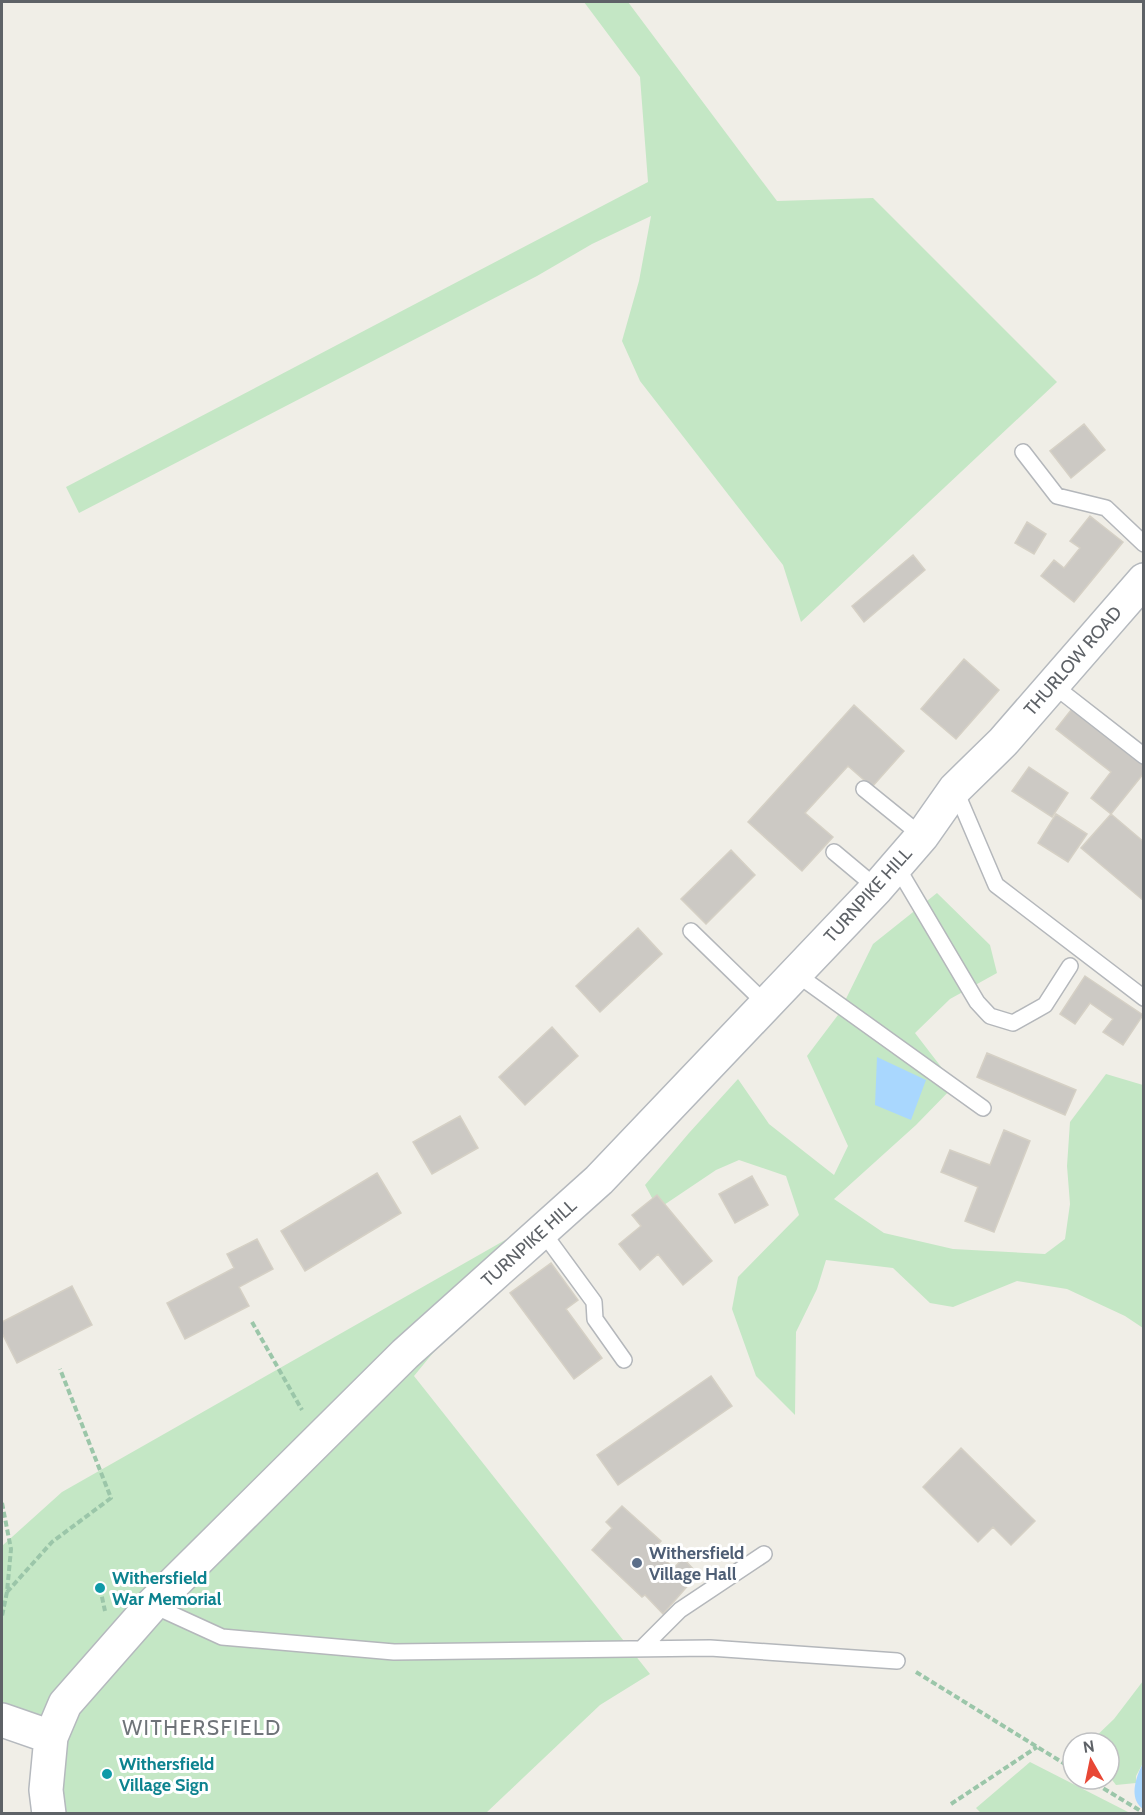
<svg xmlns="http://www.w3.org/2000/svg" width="1145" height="1815" font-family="Cabin,sans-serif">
<rect width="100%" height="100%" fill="#f0eee7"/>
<!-- green -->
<path fill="#c4e7c5" d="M 584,2 L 628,2 L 777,201 L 873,198 L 1057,382 L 801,622 L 783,565 L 640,381 L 622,341 L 639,281 L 651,216 L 592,244 L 537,276 L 79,513 L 66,487 L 648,182 L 640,77 Z
M 937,893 L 990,945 L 997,973 L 950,999 L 915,1033 L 955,1085 L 916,1125 L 834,1199 L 884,1233 L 953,1249 L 1045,1254 L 1065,1239 L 1070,1204 L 1067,1166 L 1070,1122 L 1106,1074 L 1143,1085 L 1143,1328 L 1125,1316 L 1067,1289 L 1017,1281 L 953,1307 L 930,1303 L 893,1268 L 826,1260 L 817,1289 L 796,1332 L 795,1415 L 756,1376 L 732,1309 L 738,1277 L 799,1215 L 786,1176 L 739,1160 L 716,1170 L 658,1209 L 645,1185 L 689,1133 L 738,1079 L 769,1124 L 834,1175 L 848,1146 L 807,1056 L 838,1015 L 873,944 Z
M 544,1218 L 414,1376 L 650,1674 L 600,1705 L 486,1813 L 49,1813 L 51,1737 L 2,1720 L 2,1546 L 62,1492 Z
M 1143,1681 L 1143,1763 L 1136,1776 L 1136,1783 L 1116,1785 L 1109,1776 L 1109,1743 L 1089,1743 L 1114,1719 Z
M 1030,1762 L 1130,1813 L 981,1813 L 976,1808 Z"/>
<!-- water -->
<path fill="#a9d7fe" d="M 877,1057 L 926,1080 L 911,1120 L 875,1105 Z
M 1143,1763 L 1143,1809 C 1128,1798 1136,1777 1143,1763 Z"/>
<!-- building -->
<path fill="#ccc9c4" stroke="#d5d0c5" stroke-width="1.5" d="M 1084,424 L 1105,450 L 1071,478 L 1050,451 Z
M 1090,516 L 1123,542 L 1074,602 L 1041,576 L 1054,560 L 1064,568 L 1080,548 L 1070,541 Z
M 1027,522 L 1046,534 L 1034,554 L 1015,543 Z
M 913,555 L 925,570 L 864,622 L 852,606 Z
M 964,659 L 999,690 L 956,739 L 921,709 Z
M 854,705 L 904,751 L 872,787 L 848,766 L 805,813 L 833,837 L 802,871 L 748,822 Z
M 1075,705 L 1144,759 L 1144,773 L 1111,814 L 1091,798 L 1111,772 L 1056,729 Z
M 1029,767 L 1068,793 L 1052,817 L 1012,791 Z
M 1056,814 L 1087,834 L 1068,862 L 1038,843 Z
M 1111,814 L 1144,842 L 1144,901 L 1081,848 Z
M 731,850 L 755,875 L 706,924 L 681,899 Z
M 638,928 L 662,954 L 600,1012 L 576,986 Z
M 1085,976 L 1143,1015 L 1123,1045 L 1103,1032 L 1113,1019 L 1090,1003 L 1075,1024 L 1060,1014 Z
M 552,1027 L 578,1056 L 525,1105 L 499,1077 Z
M 987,1053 L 1076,1090 L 1065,1115 L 977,1077 Z
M 460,1116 L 478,1148 L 432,1174 L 413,1142 Z
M 1004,1130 L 1030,1141 L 994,1232 L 965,1221 L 978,1187 L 941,1172 L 950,1150 L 990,1165 Z
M 377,1173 L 401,1213 L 305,1271 L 281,1231 Z
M 752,1176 L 768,1205 L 735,1223 L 719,1194 Z
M 657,1195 L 712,1261 L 683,1285 L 658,1254 L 640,1270 L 619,1244 L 641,1226 L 632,1215 Z
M 257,1239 L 273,1269 L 239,1287 L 249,1306 L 185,1339 L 167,1303 L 234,1268 L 227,1254 Z
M 551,1263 L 578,1300 L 566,1309 L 602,1358 L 574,1379 L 510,1293 Z
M 72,1286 L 92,1325 L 17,1363 L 2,1333 L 2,1322 Z
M 711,1376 L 732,1406 L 618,1485 L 597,1455 Z
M 961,1448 L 1035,1521 L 1011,1545 L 993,1527 L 978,1542 L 923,1487 Z
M 622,1506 L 661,1541 L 653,1550 L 674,1568 L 683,1558 L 698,1574 L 663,1614 L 645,1595 L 642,1597 L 592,1550 L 612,1528 L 606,1522 Z"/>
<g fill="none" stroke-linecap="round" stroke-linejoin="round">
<defs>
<path id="lane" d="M 1023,452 L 1057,496 L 1106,508 L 1144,544
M 1053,685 L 1144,756
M 864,789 L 922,836
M 955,789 L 996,885 L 1144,998
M 834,852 L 877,888
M 896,865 L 977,1002 L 990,1016 L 1013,1023 L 1045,1005 L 1070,966
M 691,931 L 766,1004
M 795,973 L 983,1108
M 542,1231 L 594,1302 L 595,1319 L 624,1360
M 152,1605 L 222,1637 L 394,1652 L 710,1648 L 897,1661
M 641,1649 L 680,1610 L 764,1554"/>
<path id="secondary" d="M 2,1720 L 51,1737
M 49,1814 L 46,1790 L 51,1737 L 65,1704 L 152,1605 L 405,1354 L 599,1180 L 877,888 L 922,836 L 955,789 L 1003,742 L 1144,580"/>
</defs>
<!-- lane casing -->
<use href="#lane" stroke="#b4b7bb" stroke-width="18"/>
<!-- secondary casing -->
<use href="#secondary" stroke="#b5b9be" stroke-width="36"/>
<!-- path -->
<path stroke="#9bc6a9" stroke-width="4" stroke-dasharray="6 3" stroke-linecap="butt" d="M 252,1322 L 302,1410
M 2,1503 L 11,1549 L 7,1592 L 2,1616
M 100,1588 L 105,1611
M 7,1592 L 52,1542 L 111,1498 L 60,1369
M 916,1672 L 1073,1769
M 1088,1779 L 1144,1813
M 951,1804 L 1037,1747"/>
<!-- lane -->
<use href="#lane" stroke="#fff" stroke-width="15"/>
<!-- secondary -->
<use href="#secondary" stroke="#fff" stroke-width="33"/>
</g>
<!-- markers -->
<circle fill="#5c6f8a" stroke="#fff" stroke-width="2" cx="637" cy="1563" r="6"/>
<g fill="#0f9aa8" stroke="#fff" stroke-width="2">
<circle cx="100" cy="1588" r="6"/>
<circle cx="107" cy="1774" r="6"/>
</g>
<g text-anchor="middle" stroke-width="6" stroke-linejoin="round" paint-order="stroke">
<!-- street labels -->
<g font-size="18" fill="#5e6267" stroke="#fff">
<text transform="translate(1073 661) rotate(-49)" y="6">THURLOW ROAD</text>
<text transform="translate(868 895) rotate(-48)" y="6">TURNPIKE HILL</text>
<text transform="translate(529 1243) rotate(-42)" y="6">TURNPIKE HILL</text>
</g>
<!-- service labels -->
<g font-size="18" font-weight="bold" fill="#4e5e75" stroke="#fff" text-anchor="start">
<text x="649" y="1559">Withersfield<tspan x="649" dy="21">Village Hall</tspan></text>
</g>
<!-- culture labels -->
<g font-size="18" font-weight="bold" fill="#0d838f" stroke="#fff" text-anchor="start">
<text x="112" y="1584">Withersfield<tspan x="112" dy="21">War Memorial</tspan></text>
<text x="119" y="1770">Withersfield<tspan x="119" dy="21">Village Sign</tspan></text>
</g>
<!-- quarter labels -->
<g font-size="21" letter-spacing="1.5" fill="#6f7479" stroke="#fff">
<text x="202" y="1735">WITHERSFIELD</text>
</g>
</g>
<!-- border -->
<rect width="1145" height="1815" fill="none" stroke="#5e6267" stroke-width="6"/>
<!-- north arrow -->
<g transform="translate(1091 1761) rotate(351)"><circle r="28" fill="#ffffff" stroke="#bfc0c2" stroke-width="1.5"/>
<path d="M0-4.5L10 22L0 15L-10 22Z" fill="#e84735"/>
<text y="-9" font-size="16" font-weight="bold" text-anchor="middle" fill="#5e6267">N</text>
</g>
</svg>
